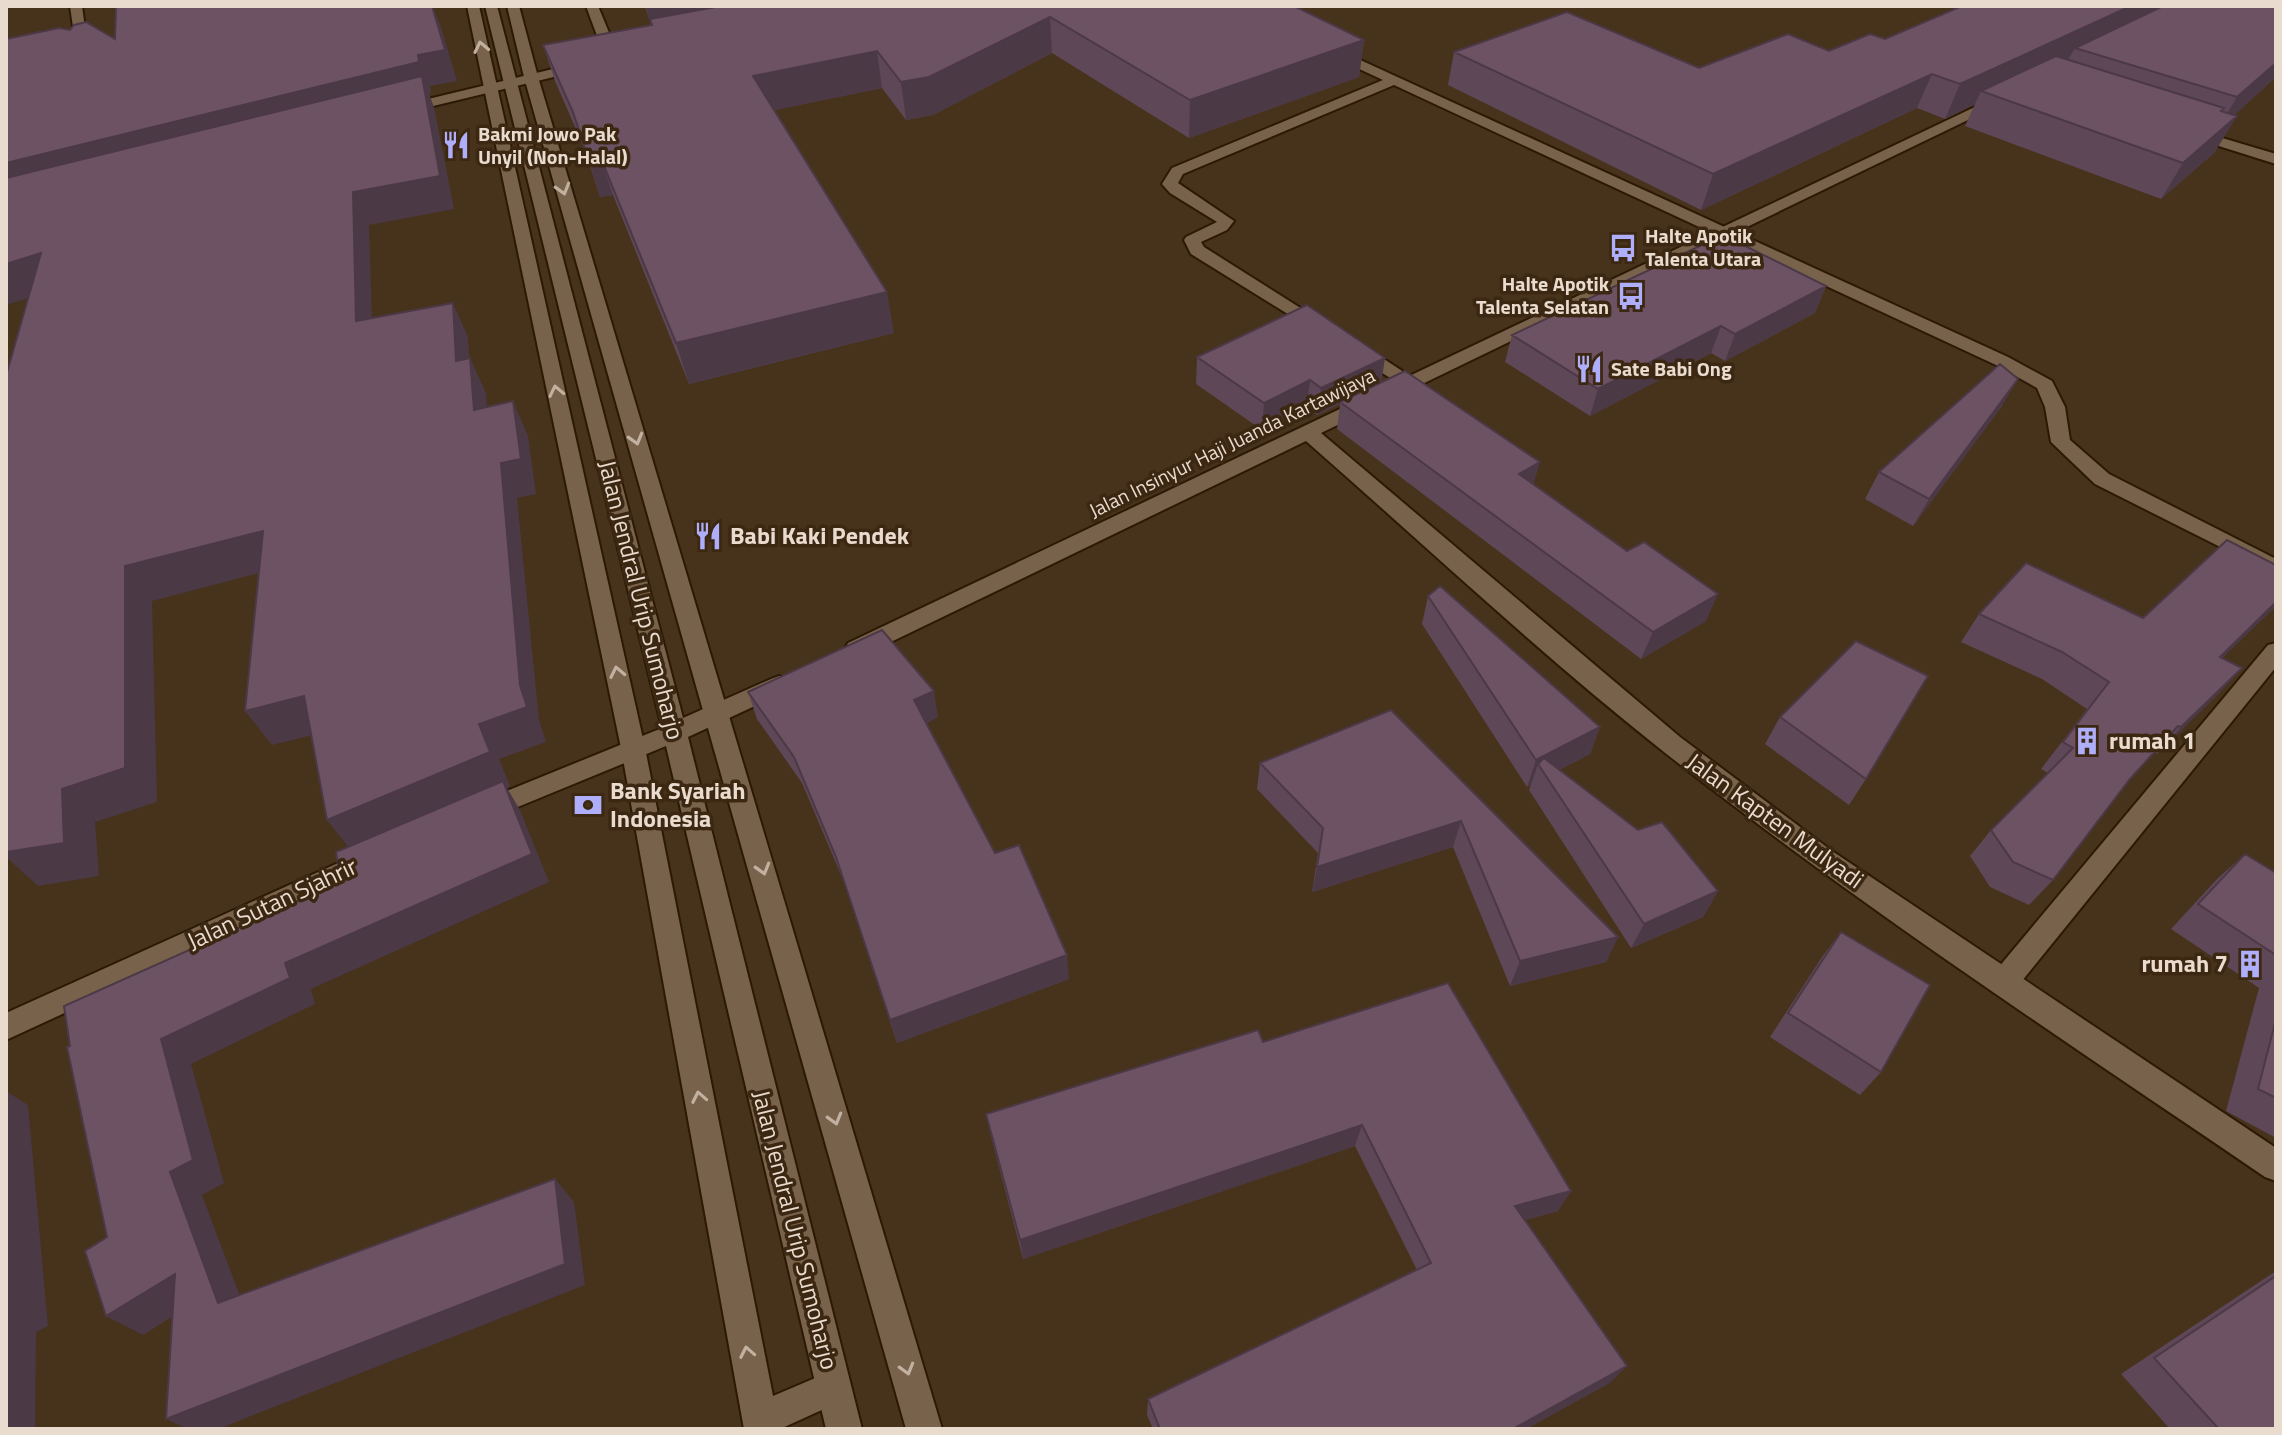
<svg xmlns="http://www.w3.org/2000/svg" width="2282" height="1435" font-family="'Titillium Web',sans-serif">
<rect width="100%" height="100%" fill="#47321c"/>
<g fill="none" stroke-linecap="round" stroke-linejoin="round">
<defs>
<path id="lane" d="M 467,6 L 479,6 L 645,748 L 773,1396 L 834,1370 L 846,1375 L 851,1387 L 846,1399 L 780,1429 L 744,1429 L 621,748 Z
M 507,6 L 519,6 L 538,77 L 942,1429 L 906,1429 L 524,77 Z
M 586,6 L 598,6 L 610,35 L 637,41 L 637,47 L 599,41 Z"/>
<path id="street" d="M 70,6 L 82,6 L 89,58 L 77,55 Z
M 1332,47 L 2008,357 L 2052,381 L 2065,407 L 2070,440 L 2109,474 L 2276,559 L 2276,575 L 2095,484 L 2051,442 L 2045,407 L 2037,388 L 1996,365 L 1394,85 L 1183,174 L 1178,183 L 1234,221 L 1227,230 L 1201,242 L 1204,247 L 1332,328 L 1329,332 L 1317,332 L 1191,254 L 1184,240 L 1186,237 L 1217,222 L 1170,193 L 1162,184 L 1172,168 L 1383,80 L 1327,54 L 1325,51 Z
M 582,62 L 587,63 L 587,69 L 400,114 L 393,110 L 395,107 Z
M 2192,129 L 2276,154 L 2276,164 L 2187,136 L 2185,133 Z
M 1358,345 L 1364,346 L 1419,382 L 1410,388 L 1403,386 L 1352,354 L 1349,350 L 1352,346 Z
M 2276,643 L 2276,667 L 2013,992 L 2003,996 L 1993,992 L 1989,983 L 1993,974 L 2268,645 Z"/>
<path id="secondary" d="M 485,6 L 497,6 L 683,718 L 771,679 L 779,676 L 787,679 L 791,685 L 787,691 L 688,737 L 862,1429 L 826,1429 L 666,746 L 486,820 L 477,817 L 473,810 L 477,803 L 662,728 Z
M 1998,96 L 2003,97 L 2003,103 L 1321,433 L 1680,737 L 1832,851 L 2276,1148 L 2276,1181 L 2265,1177 C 2062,1039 1857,904 1664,752 C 1540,654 1425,545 1306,441 L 864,655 L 856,657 L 848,655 L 845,649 L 848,643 Z
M 367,850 L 376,853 L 380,861 L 376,869 L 6,1040 L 6,1013 Z"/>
</defs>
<!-- lane casing -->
<use href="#lane" stroke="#2c1904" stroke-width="4"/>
<!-- street casing -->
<use href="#street" stroke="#2c1904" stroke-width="4"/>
<!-- secondary casing -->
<use href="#secondary" stroke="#2c1904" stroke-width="4"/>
<!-- lane -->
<use href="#lane" fill="#79624b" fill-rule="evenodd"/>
<!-- street -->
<use href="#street" fill="#79624b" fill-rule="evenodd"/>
<!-- secondary -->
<use href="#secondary" fill="#79624b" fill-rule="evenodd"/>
</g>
<!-- wall -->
<path fill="#5e4756" d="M 645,6 L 1294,6 L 1364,40 L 1359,77 L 1189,138 L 1052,53 L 933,115 L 906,120 L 882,88 L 774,110 L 894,333 L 689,384 L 613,195 L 600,197 L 585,150 L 555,81 L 543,45 L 651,25 Z
M 1962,6 L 2276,77 L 2234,115 L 2215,152 L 2161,199 L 1965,126 L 1975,104 L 1945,119 L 1917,108 L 1701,210 L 1448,85 L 1454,52 L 1699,68 L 1829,51 L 1885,39 Z
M 1826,286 L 1815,313 L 1725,361 L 1711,353 L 1590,416 L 1505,362 L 1512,335 Z
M 1197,357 L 1381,383 L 1534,484 L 1706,621 L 1641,659 L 1337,429 L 1340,404 L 1317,415 L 1307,407 L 1262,430 L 1196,384 Z
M 2002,406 L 1913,526 L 1865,499 L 1879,472 Z
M 2276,565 L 2276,606 L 2222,658 L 2242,668 L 2217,695 L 2157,754 L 2154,752 L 2129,779 L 2053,880 L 2029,905 L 1990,887 L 1970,856 L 1991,830 L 2048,773 L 2041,769 L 2087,709 L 2042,679 L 1961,642 L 1979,614 L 2143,618 Z
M 1428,596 L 1600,727 L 1590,754 L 1559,770 L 1718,891 L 1703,917 L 1631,948 L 1529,790 L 1531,785 L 1527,787 L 1422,624 Z
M 748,692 L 938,717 L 927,723 L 995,853 L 1069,979 L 897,1043 L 844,882 L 802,783 L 757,719 Z
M 1391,710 L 1618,937 L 1606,962 L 1510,986 L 1453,847 L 1312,892 L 1318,853 L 1257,789 L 1260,763 Z
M 1780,717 L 1866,779 L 1849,805 L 1765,744 Z
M 2245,854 L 2276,873 L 2276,1138 L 2226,1111 L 2259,988 L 2171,929 L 2217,879 Z
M 1841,932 L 1881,1072 L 1860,1095 L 1770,1037 L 1822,957 Z
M 1263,1042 L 1571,1191 L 1558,1211 L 1525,1220 L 1611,1382 L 1526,1429 L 1153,1429 L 1147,1415 L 1148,1399 L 1417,1270 L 1355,1146 L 1023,1259 L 991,1136 L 986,1114 Z
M 2276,1271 L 2276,1429 L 2170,1429 L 2121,1374 Z"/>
<!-- shaded-wall -->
<path fill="#4c3946" d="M 432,6 L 441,27 L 457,81 L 430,86 L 431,93 L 429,94 L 434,107 L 454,209 L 369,225 L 373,355 L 6,201 L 6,163 L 418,55 Z
M 646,6 L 821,6 L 653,34 Z
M 2131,6 L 2183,6 L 2075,48 L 2068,60 L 1981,91 L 1975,104 L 1945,119 L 1960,84 Z
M 1050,17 L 1052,53 L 933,115 L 906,120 L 901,82 Z
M 1364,40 L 1359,77 L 1189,138 L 1190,100 Z
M 877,51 L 882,88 L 761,113 L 753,76 Z
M 2276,63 L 2276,77 L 2216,132 L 2237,97 Z
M 1932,74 L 1917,108 L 1701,210 L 1713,174 Z
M 2237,116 L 2215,152 L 2161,199 L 2183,163 Z
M 600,156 L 613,195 L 600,197 L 588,158 Z
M 41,253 L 64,287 L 6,305 L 6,264 Z
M 1826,286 L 1815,313 L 1725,361 L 1735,334 Z
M 887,292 L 894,333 L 689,384 L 676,343 Z
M 453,303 L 468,337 L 472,396 L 456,361 Z
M 1721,326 L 1711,353 L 1590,416 L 1598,389 Z
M 470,358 L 486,393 L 490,445 L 474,410 Z
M 1385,358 L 1381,385 L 1340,402 L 1340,404 L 1317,415 L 1321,388 Z
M 2018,379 L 2002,406 L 1913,526 L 1929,499 Z
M 1310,380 L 1307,407 L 1262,430 L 1264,403 Z
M 513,401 L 528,436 L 536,494 L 517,498 L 539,720 L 546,742 L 499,759 L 510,786 L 507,788 L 520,810 L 549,882 L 311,989 L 315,1004 L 191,1064 L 224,1183 L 202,1195 L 250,1323 L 218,1303 L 170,1172 L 161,1039 L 285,963 L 532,854 L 353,853 L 327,820 L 479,724 L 520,685 L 501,463 Z
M 1540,462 L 1532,490 L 1519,474 Z
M 263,531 L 286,566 L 152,601 L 157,802 L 95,822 L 99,876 L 38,886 L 6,857 L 6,852 L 62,789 L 125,566 Z
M 1718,594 L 1706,621 L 1641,659 L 1653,632 Z
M 2276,602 L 2276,606 L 2195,684 L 2220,657 Z
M 2242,668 L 2217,695 L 2157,754 L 2181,727 Z
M 934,691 L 938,717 L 920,727 L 914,700 Z
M 304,696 L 329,731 L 272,745 L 245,711 Z
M 1600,727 L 1590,754 L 1547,776 L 1538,764 L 1531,785 L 1527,787 L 1536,760 Z
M 1461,821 L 1453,847 L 1312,892 L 1317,867 Z
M 1718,891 L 1703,917 L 1631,948 L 1644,924 Z
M 1618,937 L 1606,962 L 1510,986 L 1520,961 Z
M 1067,955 L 1069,979 L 897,1043 L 890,1020 Z
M 6,1091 L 28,1105 L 48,1326 L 36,1332 L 35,1429 L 6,1429 Z
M 1362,1125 L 1355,1146 L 1023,1259 L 1020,1240 Z
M 555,1179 L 574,1202 L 585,1285 L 218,1429 L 188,1429 L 166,1419 Z
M 1571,1191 L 1558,1211 L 1504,1226 L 1515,1206 Z
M 175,1274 L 208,1294 L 143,1335 L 106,1316 Z
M 1627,1366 L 1611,1382 L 1526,1429 L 1513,1429 Z"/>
<!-- building -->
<path fill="#6d5264" stroke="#4c3946" stroke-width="2" d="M 116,6 L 432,6 L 445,50 L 418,55 L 419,62 L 6,163 L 6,39 L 59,28 L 70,30 L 74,25 L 86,22 L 115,39 Z
M 721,6 L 1294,6 L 1364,40 L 1190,100 L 1050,17 L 929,77 L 901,82 L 877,51 L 753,76 L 887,292 L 676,343 L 600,156 L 588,158 L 573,112 L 543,45 L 652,25 L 650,19 Z
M 1962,6 L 2131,6 L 1960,84 L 1932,74 L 1713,174 L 1454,52 L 1567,12 L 1699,68 L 1788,34 L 1829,51 L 1870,34 L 1885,39 Z
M 2163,6 L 2276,6 L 2276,63 L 2237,97 L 2075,48 Z
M 2056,56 L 2224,108 L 2221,111 L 2237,116 L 2183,163 L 1981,91 Z
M 422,76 L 440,176 L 353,192 L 356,321 L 453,303 L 456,361 L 470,358 L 474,410 L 513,401 L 521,459 L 501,463 L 520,685 L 527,707 L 479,724 L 490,752 L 327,820 L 304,696 L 245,711 L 263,531 L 125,566 L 125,768 L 62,789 L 64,843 L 6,852 L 6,376 L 41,253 L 6,264 L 6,178 Z
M 1723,235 L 1826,286 L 1735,334 L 1721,326 L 1598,389 L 1512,335 Z
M 1307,305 L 1385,358 L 1321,388 L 1310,380 L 1264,403 L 1197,357 Z
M 2000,364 L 2018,379 L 1929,499 L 1879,472 Z
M 1405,371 L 1540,462 L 1519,474 L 1627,551 L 1644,542 L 1718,594 L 1653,632 L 1340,402 Z
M 2227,540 L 2276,565 L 2276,602 L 2220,657 L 2242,668 L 2181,727 L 2178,726 L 2130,779 L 2053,880 L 2013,862 L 1991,830 L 2073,748 L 2063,742 L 2109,682 L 2062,652 L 1979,614 L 2026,563 L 2143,618 Z
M 1440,586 L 1600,727 L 1536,760 L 1428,596 Z
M 882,630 L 934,691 L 914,700 L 995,853 L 1019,845 L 1067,955 L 890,1020 L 836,857 L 794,757 L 748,692 Z
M 1856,641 L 1928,676 L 1866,779 L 1780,717 Z
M 1391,710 L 1618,937 L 1520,961 L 1461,821 L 1317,867 L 1323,828 L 1260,763 Z
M 1544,758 L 1638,830 L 1662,822 L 1718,891 L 1644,924 L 1538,764 Z
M 503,781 L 532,854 L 285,963 L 290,978 L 161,1039 L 193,1160 L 170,1172 L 218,1303 L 555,1179 L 565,1264 L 166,1419 L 175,1274 L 106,1316 L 85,1251 L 107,1237 L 67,1047 L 70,1046 L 64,1006 L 312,895 L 310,889 L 340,876 L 336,852 Z
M 2245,854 L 2276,873 L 2276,955 L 2198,904 Z
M 1841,932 L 1930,985 L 1881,1072 L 1788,1013 Z
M 1448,983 L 1571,1191 L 1515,1206 L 1627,1366 L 1513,1429 L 1160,1429 L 1148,1399 L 1431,1263 L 1362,1125 L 1020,1240 L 986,1114 L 1258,1030 L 1263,1042 Z
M 2276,1019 L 2276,1098 L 2258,1089 Z
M 2276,1276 L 2276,1429 L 2219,1429 L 2154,1358 Z"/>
<!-- one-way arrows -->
<defs><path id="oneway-chevron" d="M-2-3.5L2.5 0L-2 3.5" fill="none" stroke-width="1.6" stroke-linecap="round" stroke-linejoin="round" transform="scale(2)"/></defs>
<g stroke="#c2b1a0">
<use href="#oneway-chevron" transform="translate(481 47) rotate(-102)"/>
<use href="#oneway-chevron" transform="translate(563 189) rotate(74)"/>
<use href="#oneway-chevron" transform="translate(556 391) rotate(-102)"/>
<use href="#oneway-chevron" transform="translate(636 439) rotate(74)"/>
<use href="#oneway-chevron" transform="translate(617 672) rotate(-102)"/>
<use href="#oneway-chevron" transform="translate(763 869) rotate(74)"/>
<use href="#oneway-chevron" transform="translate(699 1097) rotate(-101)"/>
<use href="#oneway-chevron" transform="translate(835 1119) rotate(74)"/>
<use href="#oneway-chevron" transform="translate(747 1352) rotate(-101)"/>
<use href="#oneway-chevron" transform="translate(907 1369) rotate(74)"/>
</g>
<!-- icons -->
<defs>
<symbol id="restaurant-bare" viewBox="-9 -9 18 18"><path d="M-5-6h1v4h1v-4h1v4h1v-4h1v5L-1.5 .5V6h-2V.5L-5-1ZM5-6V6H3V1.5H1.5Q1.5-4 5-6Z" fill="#aeaefb" stroke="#3c2812" stroke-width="2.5" paint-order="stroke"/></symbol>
<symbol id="bus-bare" viewBox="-9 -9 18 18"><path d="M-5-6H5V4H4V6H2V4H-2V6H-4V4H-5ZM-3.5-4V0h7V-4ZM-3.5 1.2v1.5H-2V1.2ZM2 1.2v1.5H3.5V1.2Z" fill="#aeaefb" stroke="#3c2812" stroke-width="2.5" paint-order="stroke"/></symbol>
<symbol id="building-bare" viewBox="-9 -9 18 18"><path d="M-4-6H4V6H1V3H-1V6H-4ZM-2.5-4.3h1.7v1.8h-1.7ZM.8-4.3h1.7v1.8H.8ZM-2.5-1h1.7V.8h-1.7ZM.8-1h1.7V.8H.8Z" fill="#aeaefb" stroke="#3c2812" stroke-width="2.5" paint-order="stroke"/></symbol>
<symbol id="bank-bare" viewBox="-9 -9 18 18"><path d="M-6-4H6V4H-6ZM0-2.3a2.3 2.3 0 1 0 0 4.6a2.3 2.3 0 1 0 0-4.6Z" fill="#aeaefb" stroke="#3c2812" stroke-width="2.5" paint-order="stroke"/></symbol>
</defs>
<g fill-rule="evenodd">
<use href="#restaurant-bare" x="436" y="125" width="40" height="40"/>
<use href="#bus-bare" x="1603" y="228" width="40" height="40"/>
<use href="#bus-bare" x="1611" y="276" width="40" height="40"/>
<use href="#restaurant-bare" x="1569" y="349" width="40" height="40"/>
<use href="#restaurant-bare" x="688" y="516" width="40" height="40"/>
<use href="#building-bare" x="2067" y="721" width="40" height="40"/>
<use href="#bank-bare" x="568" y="785" width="40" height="40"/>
<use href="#building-bare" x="2230" y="944" width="40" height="40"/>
</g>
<g text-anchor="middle" stroke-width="7" stroke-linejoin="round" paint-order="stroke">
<!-- far-poi labels -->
<g font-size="20" font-weight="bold" fill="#e9dbce" stroke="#3c2812" text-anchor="start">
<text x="478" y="141">Bakmi Jowo Pak<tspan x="478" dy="23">Unyil (Non-Halal)</tspan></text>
<text x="1645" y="243">Halte Apotik<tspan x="1645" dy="23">Talenta Utara</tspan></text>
<text x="1609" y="291" text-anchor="end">Halte Apotik<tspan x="1609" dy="23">Talenta Selatan</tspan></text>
<text x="1611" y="376">Sate Babi Ong</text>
</g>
<!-- far-street labels -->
<g font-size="20" fill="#e9dbce" stroke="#3c2812">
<text transform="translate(1232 443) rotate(-26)" y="7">Jalan Insinyur Haji Juanda Kartawijaya</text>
</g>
<!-- poi labels -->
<g font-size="24" font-weight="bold" fill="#e9dbce" stroke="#3c2812" text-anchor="start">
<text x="730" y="544">Babi Kaki Pendek</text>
<text x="2109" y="749">rumah 1</text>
<text x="610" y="799">Bank Syariah<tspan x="610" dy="28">Indonesia</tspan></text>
<text x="2228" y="972" text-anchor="end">rumah 7</text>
</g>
<!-- street labels -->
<g font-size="24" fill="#e9dbce" stroke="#3c2812">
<text transform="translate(641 600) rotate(76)" y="8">Jalan Jendral Urip Sumoharjo</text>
<text transform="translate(1775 821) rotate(36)" y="8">Jalan Kapten Mulyadi</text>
<text transform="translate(272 904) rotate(-25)" y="8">Jalan Sutan Sjahrir</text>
<text transform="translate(795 1230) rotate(76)" y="8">Jalan Jendral Urip Sumoharjo</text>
</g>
</g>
<!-- border -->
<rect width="2282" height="1435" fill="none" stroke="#e9dbce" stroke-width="16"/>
</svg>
